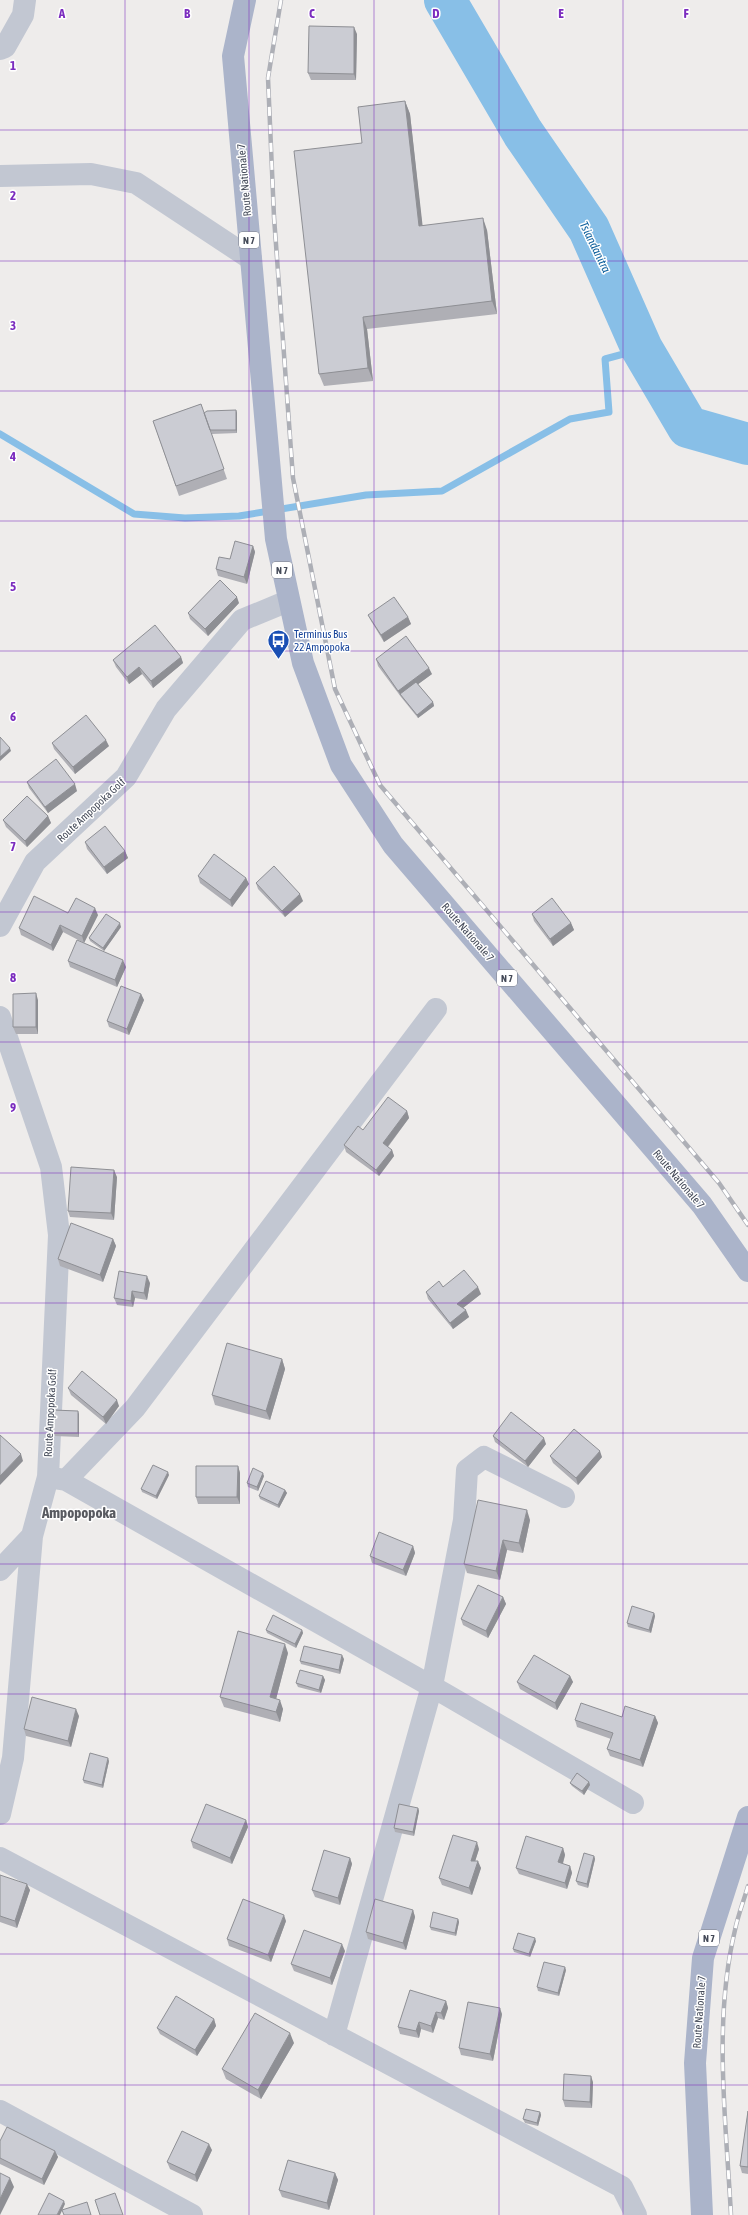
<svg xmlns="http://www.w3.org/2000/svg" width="748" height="2215" font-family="'Asap Condensed',sans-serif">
<rect width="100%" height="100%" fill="#eeeceb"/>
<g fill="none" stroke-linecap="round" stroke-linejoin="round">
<!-- stream -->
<path stroke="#88bfe7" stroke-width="7" d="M 0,434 L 134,514 L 185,518 L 239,516 L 366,495 L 442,491 L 570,419 L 609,412 L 605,359 L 642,349"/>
<!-- river -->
<path stroke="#88bfe7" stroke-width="42" d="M 445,0 L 523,133 L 589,229 L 642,349 L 688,427 L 748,444"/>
<!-- street -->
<path stroke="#c2c7d2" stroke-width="22" d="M 0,49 L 5,47 L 23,15 L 25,0
M 0,176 L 91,174 L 136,183 L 251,259
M 0,926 L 35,862 L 126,777 L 166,709 L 242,620 L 288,601
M 0,1017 L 51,1167 L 59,1235 L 48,1477 L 32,1536 L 13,1758 L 0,1814
M 53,1478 L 66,1480 L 135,1408 L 436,1009
M 66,1480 L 445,1694 L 633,1803
M 0,1570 L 32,1536
M 0,1858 L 622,2187 L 636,2215
M 334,2035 L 432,1686 L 464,1520 L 467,1470 L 484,1457 L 564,1497
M 0,2111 L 192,2215"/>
<!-- primary -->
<path stroke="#abb4ca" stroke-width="22" d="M 245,0 L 233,56 L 276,539 L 303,663 L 341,765 L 393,845 L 702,1205 L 748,1271
M 702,2215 L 695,2063 L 703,1958 L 748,1817"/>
<defs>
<path id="rail" d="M 281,0 L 268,78 L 274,217 L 293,478 L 335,689 L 380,785 L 719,1183 L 748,1225
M 731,2215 C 726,2121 713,2022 735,1930 C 738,1915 744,1900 748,1886"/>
</defs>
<!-- rail casing -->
<use href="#rail" stroke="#adafb6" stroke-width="4.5"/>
<!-- rail -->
<use href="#rail" stroke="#fff" stroke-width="3" stroke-dasharray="9" stroke-linecap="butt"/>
</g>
<!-- wall -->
<path fill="#afafb5" d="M 357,34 L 356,80 L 311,80 L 308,73 Z
M 405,101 L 410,114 L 422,225 L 487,230 L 497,314 L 367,329 L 373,381 L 324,386 L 319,374 L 362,143 Z
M 201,404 L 227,479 L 179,496 L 153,421 Z
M 236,410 L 237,413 L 237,433 L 212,434 L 204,413 Z
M 253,546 L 255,552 L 247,584 L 218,576 L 216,569 L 230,559 Z
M 239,603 L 208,636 L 190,619 L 188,613 Z
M 368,615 L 408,617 L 411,624 L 384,642 L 371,621 Z
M 181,657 L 183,663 L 153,688 L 142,674 L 129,684 L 116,667 L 113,660 Z
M 376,659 L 432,674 L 418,684 L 433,702 L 434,706 L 418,718 L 401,697 L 378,666 Z
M 52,743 L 109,746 L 75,774 L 54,749 Z
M 27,782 L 77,791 L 48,813 L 29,788 Z
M 48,816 L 51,823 L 27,847 L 6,827 L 3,820 Z
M 85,842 L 125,851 L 128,858 L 107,874 L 87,849 Z
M 198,876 L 246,878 L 249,884 L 232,907 L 200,883 Z
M 256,883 L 303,901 L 285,917 L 258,889 Z
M 68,913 L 98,915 L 84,943 L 63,932 L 53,951 L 21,935 L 19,928 Z
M 532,914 L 571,923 L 574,930 L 553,946 L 534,921 Z
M 121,927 L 104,951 L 90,941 L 89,938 Z
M 68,961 L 126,967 L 117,987 L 70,967 Z
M 141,994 L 144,1000 L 129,1035 L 109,1027 L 107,1021 Z
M 38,1000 L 38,1034 L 16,1034 L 13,1027 Z
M 407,1111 L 409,1118 L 388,1147 L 392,1150 L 394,1156 L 379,1176 L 346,1152 L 344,1145 L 363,1130 Z
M 117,1177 L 114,1220 L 70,1217 L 68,1211 Z
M 113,1239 L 116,1246 L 103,1282 L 60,1266 L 58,1259 Z
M 150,1283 L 147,1300 L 135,1298 L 133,1307 L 117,1305 L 114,1298 Z
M 443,1287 L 481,1294 L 463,1308 L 469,1317 L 453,1329 L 428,1299 L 426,1292 Z
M 282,1359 L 285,1369 L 270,1420 L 215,1405 L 212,1395 Z
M 68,1388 L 119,1406 L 106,1424 L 71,1395 Z
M 79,1414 L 79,1437 L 54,1436 L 53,1433 Z
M 493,1436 L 546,1444 L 528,1467 L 495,1442 Z
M 550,1456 L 602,1457 L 578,1485 L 553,1463 Z
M 238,1466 L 240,1473 L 240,1504 L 198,1504 L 196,1497 Z
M 169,1475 L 157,1499 L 142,1492 L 141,1489 Z
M 264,1476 L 258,1491 L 248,1487 L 247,1483 Z
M 285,1490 L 287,1493 L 279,1508 L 260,1499 L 259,1496 Z
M 530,1520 L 523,1553 L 507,1550 L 500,1580 L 467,1573 L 464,1564 Z
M 413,1546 L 415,1553 L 406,1576 L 372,1563 L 370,1556 Z
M 503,1597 L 506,1604 L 488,1638 L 463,1625 L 461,1619 Z
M 654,1613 L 655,1616 L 651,1633 L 628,1627 L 627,1623 Z
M 266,1630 L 302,1630 L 303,1633 L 296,1648 L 267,1633 Z
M 288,1653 L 276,1699 L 283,1709 L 280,1722 L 224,1707 L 220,1697 Z
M 344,1659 L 340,1674 L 301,1664 L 300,1661 Z
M 323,1676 L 325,1680 L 321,1693 L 298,1687 L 296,1683 Z
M 570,1676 L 573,1682 L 557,1710 L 520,1689 L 517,1682 Z
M 79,1716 L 71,1747 L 26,1736 L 24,1729 Z
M 655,1716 L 658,1723 L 643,1767 L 610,1756 L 607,1749 L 611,1739 L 577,1727 L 575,1720 L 622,1717 Z
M 109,1761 L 103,1788 L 84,1783 L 83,1780 Z
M 589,1782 L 590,1785 L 584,1795 L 572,1786 L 570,1783 Z
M 418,1808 L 419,1811 L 414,1836 L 395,1832 L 394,1828 Z
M 246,1820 L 248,1827 L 232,1864 L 193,1848 L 191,1841 Z
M 563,1848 L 565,1855 L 563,1864 L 570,1866 L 572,1873 L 567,1889 L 519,1874 L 516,1868 Z
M 479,1849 L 475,1861 L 481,1868 L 472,1895 L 442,1885 L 439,1878 Z
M 594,1856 L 595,1859 L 588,1888 L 578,1885 L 576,1881 Z
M 350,1858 L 352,1864 L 340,1905 L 315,1897 L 312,1890 Z
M 0,1875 L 30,1890 L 17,1928 L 0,1922 Z
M 413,1910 L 415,1917 L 406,1950 L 368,1939 L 366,1932 Z
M 458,1919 L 459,1922 L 456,1936 L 431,1930 L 430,1927 Z
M 286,1921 L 271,1962 L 229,1946 L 227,1939 Z
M 536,1941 L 530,1957 L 514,1952 L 513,1949 Z
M 345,1951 L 332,1985 L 294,1971 L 291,1964 Z
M 566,1970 L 559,1996 L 538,1991 L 537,1987 Z
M 446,2001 L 448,2008 L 444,2020 L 438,2018 L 433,2033 L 421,2029 L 419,2038 L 400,2034 L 398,2027 Z
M 502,2014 L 493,2061 L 461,2055 L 459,2048 Z
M 214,2019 L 216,2026 L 197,2056 L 160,2034 L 157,2028 Z
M 294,2043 L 261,2099 L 226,2079 L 222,2069 Z
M 593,2082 L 592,2108 L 565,2107 L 563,2100 Z
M 748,2111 L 748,2174 L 742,2173 L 740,2166 Z
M 540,2112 L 541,2115 L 538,2126 L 525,2123 L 523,2119 Z
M 0,2141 L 55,2151 L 58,2157 L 44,2185 L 0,2164 Z
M 212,2150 L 197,2182 L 170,2169 L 167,2162 Z
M 335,2173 L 338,2180 L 329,2210 L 282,2197 L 279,2190 Z"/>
<!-- shaded-wall -->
<path fill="#8e8f94" d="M 354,27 L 357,34 L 356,80 L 354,74 Z
M 405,101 L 410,114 L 424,238 L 419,226 Z
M 483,218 L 487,230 L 497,314 L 492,301 Z
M 363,317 L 367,329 L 373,381 L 368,368 Z
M 236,410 L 237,413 L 237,433 L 236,430 Z
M 253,546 L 255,552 L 247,584 L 244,577 Z
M 237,597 L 239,603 L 208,636 L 205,629 Z
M 408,617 L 411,624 L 384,642 L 381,635 Z
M 181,657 L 183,663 L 153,688 L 151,681 Z
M 139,667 L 142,674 L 129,684 L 127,677 Z
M 429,668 L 432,674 L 402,696 L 400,694 L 398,691 Z
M 433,702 L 434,706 L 418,718 L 417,715 Z
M 106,740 L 109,746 L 75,774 L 73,767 Z
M 10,748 L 11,751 L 0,761 L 0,757 Z
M 75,784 L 77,791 L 48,813 L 45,807 Z
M 48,816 L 51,823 L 27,847 L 25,841 Z
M 125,851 L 128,858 L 107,874 L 104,867 Z
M 246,878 L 249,884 L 232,907 L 230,900 Z
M 300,894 L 303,901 L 285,917 L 282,911 Z
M 95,908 L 98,915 L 84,943 L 82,936 Z
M 120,923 L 121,927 L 104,951 L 103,948 Z
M 571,923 L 574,930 L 553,946 L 550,939 Z
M 60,925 L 63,932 L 53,951 L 51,945 Z
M 123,960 L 126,967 L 117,987 L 115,980 Z
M 36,993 L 38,1000 L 38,1034 L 36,1027 Z
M 141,994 L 144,1000 L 129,1035 L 127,1029 Z
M 407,1111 L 409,1118 L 385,1150 L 383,1143 Z
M 392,1150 L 394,1156 L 379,1176 L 376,1170 Z
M 114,1170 L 117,1177 L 114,1220 L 111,1213 Z
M 113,1239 L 116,1246 L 103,1282 L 100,1275 Z
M 147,1276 L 150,1283 L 147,1300 L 144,1293 Z
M 478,1287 L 481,1294 L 459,1311 L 457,1304 Z
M 132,1291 L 135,1298 L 133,1307 L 131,1301 Z
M 466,1310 L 469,1317 L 453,1329 L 450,1323 Z
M 282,1359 L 285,1369 L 270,1420 L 266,1411 Z
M 117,1400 L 119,1406 L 106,1424 L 103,1417 Z
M 78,1411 L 79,1414 L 79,1437 L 78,1433 Z
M 544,1438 L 546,1444 L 528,1467 L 525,1461 Z
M 600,1451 L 602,1457 L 578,1485 L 576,1478 Z
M 21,1454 L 23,1461 L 0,1485 L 0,1476 Z
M 238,1466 L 240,1473 L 240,1504 L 237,1497 Z
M 168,1472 L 169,1475 L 157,1499 L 156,1496 Z
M 263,1473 L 264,1476 L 258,1491 L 257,1487 Z
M 285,1490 L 287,1493 L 279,1508 L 278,1505 Z
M 527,1510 L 530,1520 L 523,1553 L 519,1543 Z
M 503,1540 L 507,1550 L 500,1580 L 496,1571 Z
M 413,1546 L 415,1553 L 406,1576 L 403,1570 Z
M 503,1597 L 506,1604 L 488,1638 L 486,1631 Z
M 654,1613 L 655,1616 L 651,1633 L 649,1630 Z
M 302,1630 L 303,1633 L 296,1648 L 295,1644 Z
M 285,1644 L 288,1653 L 274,1707 L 270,1697 Z
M 342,1655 L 344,1659 L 340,1674 L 339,1670 Z
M 323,1676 L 325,1680 L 321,1693 L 319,1690 Z
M 570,1676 L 573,1682 L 557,1710 L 555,1703 Z
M 280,1700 L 283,1709 L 280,1722 L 276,1712 Z
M 76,1709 L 79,1716 L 71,1747 L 68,1741 Z
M 655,1716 L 658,1723 L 643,1767 L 640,1760 Z
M 108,1758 L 109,1761 L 103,1788 L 102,1785 Z
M 589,1782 L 590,1785 L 584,1795 L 582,1791 Z
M 418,1808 L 419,1811 L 414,1836 L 413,1832 Z
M 246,1820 L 248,1827 L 232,1864 L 230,1858 Z
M 477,1842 L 479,1849 L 473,1868 L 471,1861 Z
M 563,1848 L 565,1855 L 561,1869 L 558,1862 Z
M 594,1856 L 595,1859 L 588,1888 L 587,1884 Z
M 350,1858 L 352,1864 L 340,1905 L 338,1898 Z
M 478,1861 L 481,1868 L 472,1895 L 469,1888 Z
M 570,1866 L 572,1873 L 567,1889 L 565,1883 Z
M 27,1884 L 30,1890 L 17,1928 L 15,1921 Z
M 413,1910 L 415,1917 L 406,1950 L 403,1943 Z
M 284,1915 L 286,1921 L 271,1962 L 268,1955 Z
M 458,1919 L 459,1922 L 456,1936 L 455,1933 Z
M 535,1938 L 536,1941 L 530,1957 L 529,1954 Z
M 342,1944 L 345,1951 L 332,1985 L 330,1978 Z
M 565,1967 L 566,1970 L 559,1996 L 558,1993 Z
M 446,2001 L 448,2008 L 444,2020 L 441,2013 Z
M 500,2008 L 502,2014 L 493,2061 L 490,2054 Z
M 436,2012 L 438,2018 L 433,2033 L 431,2026 Z
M 214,2019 L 216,2026 L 197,2056 L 195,2050 Z
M 419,2022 L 421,2029 L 419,2038 L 416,2031 Z
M 290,2033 L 294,2043 L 261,2099 L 258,2090 Z
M 591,2076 L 593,2082 L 592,2108 L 590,2102 Z
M 540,2112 L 541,2115 L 538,2126 L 537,2123 Z
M 209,2144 L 212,2150 L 197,2182 L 195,2175 Z
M 55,2151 L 58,2157 L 44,2185 L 42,2179 Z
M 335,2173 L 338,2180 L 329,2210 L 327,2203 Z
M 10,2178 L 14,2187 L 0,2215 L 0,2199 Z
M 64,2201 L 65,2204 L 60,2215 L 57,2215 Z"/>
<!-- building -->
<path fill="#cbccd3" stroke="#8e8f94" d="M 309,26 L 354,27 L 354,74 L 308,73 Z
M 405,101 L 419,226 L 483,218 L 492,301 L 363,317 L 368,368 L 319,374 L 294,151 L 362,143 L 358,107 Z
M 201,404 L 224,469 L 176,486 L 153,421 Z
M 236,410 L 236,430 L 210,430 L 204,413 L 207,411 Z
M 235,541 L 253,546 L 244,577 L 216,569 L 219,557 L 230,559 Z
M 220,580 L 237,597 L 205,629 L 188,613 Z
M 394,597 L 408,617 L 381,635 L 368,615 Z
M 155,625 L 181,657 L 151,681 L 139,667 L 127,677 L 113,660 Z
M 406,636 L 429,668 L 398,691 L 376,659 Z
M 416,682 L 433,702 L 417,715 L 400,694 Z
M 86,715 L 106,740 L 73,767 L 52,743 Z
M 0,737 L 10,748 L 0,757 Z
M 56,759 L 75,784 L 45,807 L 27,782 Z
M 27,796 L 48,816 L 25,841 L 3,820 Z
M 105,826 L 125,851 L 104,867 L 85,842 Z
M 214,854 L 246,878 L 230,900 L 198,876 Z
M 274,866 L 300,894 L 282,911 L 256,883 Z
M 34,896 L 68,913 L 76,898 L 95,908 L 82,936 L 60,925 L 51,945 L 19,928 Z
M 552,898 L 571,923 L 550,939 L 532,914 Z
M 106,914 L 120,923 L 103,948 L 89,938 Z
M 77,940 L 123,960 L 115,980 L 68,961 Z
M 121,986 L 141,994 L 127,1029 L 107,1021 Z
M 36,993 L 36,1027 L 13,1027 L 13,994 Z
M 388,1097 L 407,1111 L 383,1143 L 392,1150 L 376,1170 L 344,1145 L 358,1126 L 363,1130 Z
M 71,1167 L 114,1170 L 111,1213 L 68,1211 Z
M 71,1223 L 113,1239 L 100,1275 L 58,1259 Z
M 464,1270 L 478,1287 L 457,1304 L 466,1310 L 450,1323 L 426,1292 L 439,1281 L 443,1287 Z
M 119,1271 L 147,1276 L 144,1293 L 132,1291 L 131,1301 L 114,1298 Z
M 227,1343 L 282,1359 L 266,1411 L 212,1395 Z
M 82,1371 L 117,1400 L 103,1417 L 68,1388 Z
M 53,1410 L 78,1411 L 78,1433 L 53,1433 Z
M 511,1412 L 544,1438 L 525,1461 L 493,1436 Z
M 574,1429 L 600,1451 L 576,1478 L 550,1456 Z
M 0,1435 L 21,1454 L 0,1476 Z
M 153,1465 L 168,1472 L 156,1496 L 141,1489 Z
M 196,1466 L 238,1466 L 237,1497 L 196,1497 Z
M 253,1468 L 263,1473 L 257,1487 L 247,1483 Z
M 266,1481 L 285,1490 L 278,1505 L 259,1496 Z
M 478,1500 L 527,1510 L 519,1543 L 503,1540 L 496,1571 L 464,1564 Z
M 379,1532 L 413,1546 L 403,1570 L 370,1556 Z
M 478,1585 L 503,1597 L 486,1631 L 461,1619 Z
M 632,1606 L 654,1613 L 649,1630 L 627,1623 Z
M 273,1615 L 302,1630 L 295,1644 L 266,1630 Z
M 238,1631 L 285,1644 L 270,1697 L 280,1700 L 276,1712 L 220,1697 Z
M 304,1646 L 342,1655 L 339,1670 L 300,1661 Z
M 534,1655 L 570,1676 L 555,1703 L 517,1682 Z
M 300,1670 L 323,1676 L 319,1690 L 296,1683 Z
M 32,1697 L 76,1709 L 68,1741 L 24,1729 Z
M 581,1703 L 622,1717 L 625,1706 L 655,1716 L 640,1760 L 607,1749 L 613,1733 L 575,1720 Z
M 90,1753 L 108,1758 L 102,1785 L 83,1780 Z
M 577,1773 L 589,1782 L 582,1791 L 570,1783 Z
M 206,1804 L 246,1820 L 230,1858 L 191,1841 Z
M 399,1804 L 418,1808 L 413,1832 L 394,1828 Z
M 453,1835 L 477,1842 L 471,1861 L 478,1861 L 469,1888 L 439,1878 Z
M 526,1836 L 563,1848 L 558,1862 L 570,1866 L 565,1883 L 516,1868 Z
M 324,1850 L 350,1858 L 338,1898 L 312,1890 Z
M 584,1853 L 594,1856 L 587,1884 L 576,1881 Z
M 0,1875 L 27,1884 L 15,1921 L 0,1916 Z
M 243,1899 L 284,1915 L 268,1955 L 227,1939 Z
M 375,1899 L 413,1910 L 403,1943 L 366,1932 Z
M 433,1912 L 458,1919 L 455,1933 L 430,1927 Z
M 304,1930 L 342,1944 L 330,1978 L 291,1964 Z
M 518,1933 L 535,1938 L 529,1954 L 513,1949 Z
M 544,1962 L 565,1967 L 558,1993 L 537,1987 Z
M 410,1990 L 446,2001 L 441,2013 L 436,2012 L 431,2026 L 419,2022 L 416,2031 L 398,2027 Z
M 176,1996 L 214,2019 L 195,2050 L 157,2028 Z
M 468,2002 L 500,2008 L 490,2054 L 459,2048 Z
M 255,2013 L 290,2033 L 258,2090 L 222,2069 Z
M 564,2074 L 591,2076 L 590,2102 L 563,2100 Z
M 526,2109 L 540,2112 L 537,2123 L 523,2119 Z
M 748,2111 L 748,2167 L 740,2166 Z
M 7,2127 L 55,2151 L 42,2179 L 0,2158 L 0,2141 Z
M 182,2131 L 209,2144 L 195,2175 L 167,2162 Z
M 288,2160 L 335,2173 L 327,2203 L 279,2190 Z
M 0,2173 L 10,2178 L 0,2199 Z
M 49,2193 L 64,2201 L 57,2215 L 38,2215 Z
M 115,2193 L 123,2215 L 100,2215 L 95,2200 Z
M 87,2202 L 91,2215 L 64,2215 L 62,2210 Z"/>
<!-- grid -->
<path fill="none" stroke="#7b2cbf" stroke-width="1" stroke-opacity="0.55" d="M 125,0 L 125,2215M 249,0 L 249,2215M 374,0 L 374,2215M 499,0 L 499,2215M 623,0 L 623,2215M 0,130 L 748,130M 0,261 L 748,261M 0,391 L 748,391M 0,521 L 748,521M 0,651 L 748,651M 0,782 L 748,782M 0,912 L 748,912M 0,1042 L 748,1042M 0,1173 L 748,1173M 0,1303 L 748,1303M 0,1433 L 748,1433M 0,1564 L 748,1564M 0,1694 L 748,1694M 0,1824 L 748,1824M 0,1954 L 748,1954M 0,2085 L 748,2085"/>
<!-- icons -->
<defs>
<symbol id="bus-pin" viewBox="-11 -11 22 30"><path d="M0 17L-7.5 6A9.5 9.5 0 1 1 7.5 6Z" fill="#1a4fb4" stroke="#fff"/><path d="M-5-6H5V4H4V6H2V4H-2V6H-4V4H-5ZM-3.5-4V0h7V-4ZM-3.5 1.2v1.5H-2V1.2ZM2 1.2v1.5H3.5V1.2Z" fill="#fff"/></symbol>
</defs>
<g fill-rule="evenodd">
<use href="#bus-pin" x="266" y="628" width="25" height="34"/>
</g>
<g text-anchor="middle" stroke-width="3" stroke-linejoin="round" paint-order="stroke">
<!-- shield labels -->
<g fill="#fff" stroke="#7c808a" stroke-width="1">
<rect x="239" y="232" width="20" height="16" rx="3"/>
<rect x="272" y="562" width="20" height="16" rx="3"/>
<rect x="497" y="970" width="20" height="16" rx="3"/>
<rect x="699" y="1930" width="20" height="16" rx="3"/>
</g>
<g font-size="10" font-weight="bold" fill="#444a58">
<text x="249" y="244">N 7</text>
<text x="282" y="574">N 7</text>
<text x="507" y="982">N 7</text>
<text x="709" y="1942">N 7</text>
</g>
<!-- street labels -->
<g font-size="11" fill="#444a58" stroke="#fff">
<text transform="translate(244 180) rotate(-95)" y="4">Route Nationale 7</text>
<text transform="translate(91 810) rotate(-43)" y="4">Route Ampopoka Golf</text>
<text transform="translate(468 932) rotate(49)" y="4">Route Nationale 7</text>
<text transform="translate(679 1179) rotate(50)" y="4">Route Nationale 7</text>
<text transform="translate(50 1413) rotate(-87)" y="4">Route Ampopoka Golf</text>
<text transform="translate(699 2012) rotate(-86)" y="4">Route Nationale 7</text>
</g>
<!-- transit labels -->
<g font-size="11" fill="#164399" stroke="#fff" text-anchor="start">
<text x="294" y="638">Terminus Bus<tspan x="294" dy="13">22 Ampopoka</tspan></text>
</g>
<!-- water labels -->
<g font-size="12" font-style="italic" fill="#11629e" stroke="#fff">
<text transform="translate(595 247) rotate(64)" y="4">Tsiandanitra</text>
</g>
<!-- district labels -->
<g font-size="15" font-weight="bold" fill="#585a60" stroke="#fff">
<text x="79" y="1518">Ampopopoka</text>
</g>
</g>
<g font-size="13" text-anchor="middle" font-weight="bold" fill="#7b2cbf" stroke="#fff" stroke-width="3" stroke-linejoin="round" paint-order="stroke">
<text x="62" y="18">A</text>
<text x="187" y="18">B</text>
<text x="312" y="18">C</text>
<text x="436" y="18">D</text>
<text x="561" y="18">E</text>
<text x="686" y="18">F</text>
<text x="13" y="70">1</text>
<text x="13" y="200">2</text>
<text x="13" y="330">3</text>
<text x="13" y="461">4</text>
<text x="13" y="591">5</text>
<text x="13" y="721">6</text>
<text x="13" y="851">7</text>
<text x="13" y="982">8</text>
<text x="13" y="1112">9</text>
</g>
</svg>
